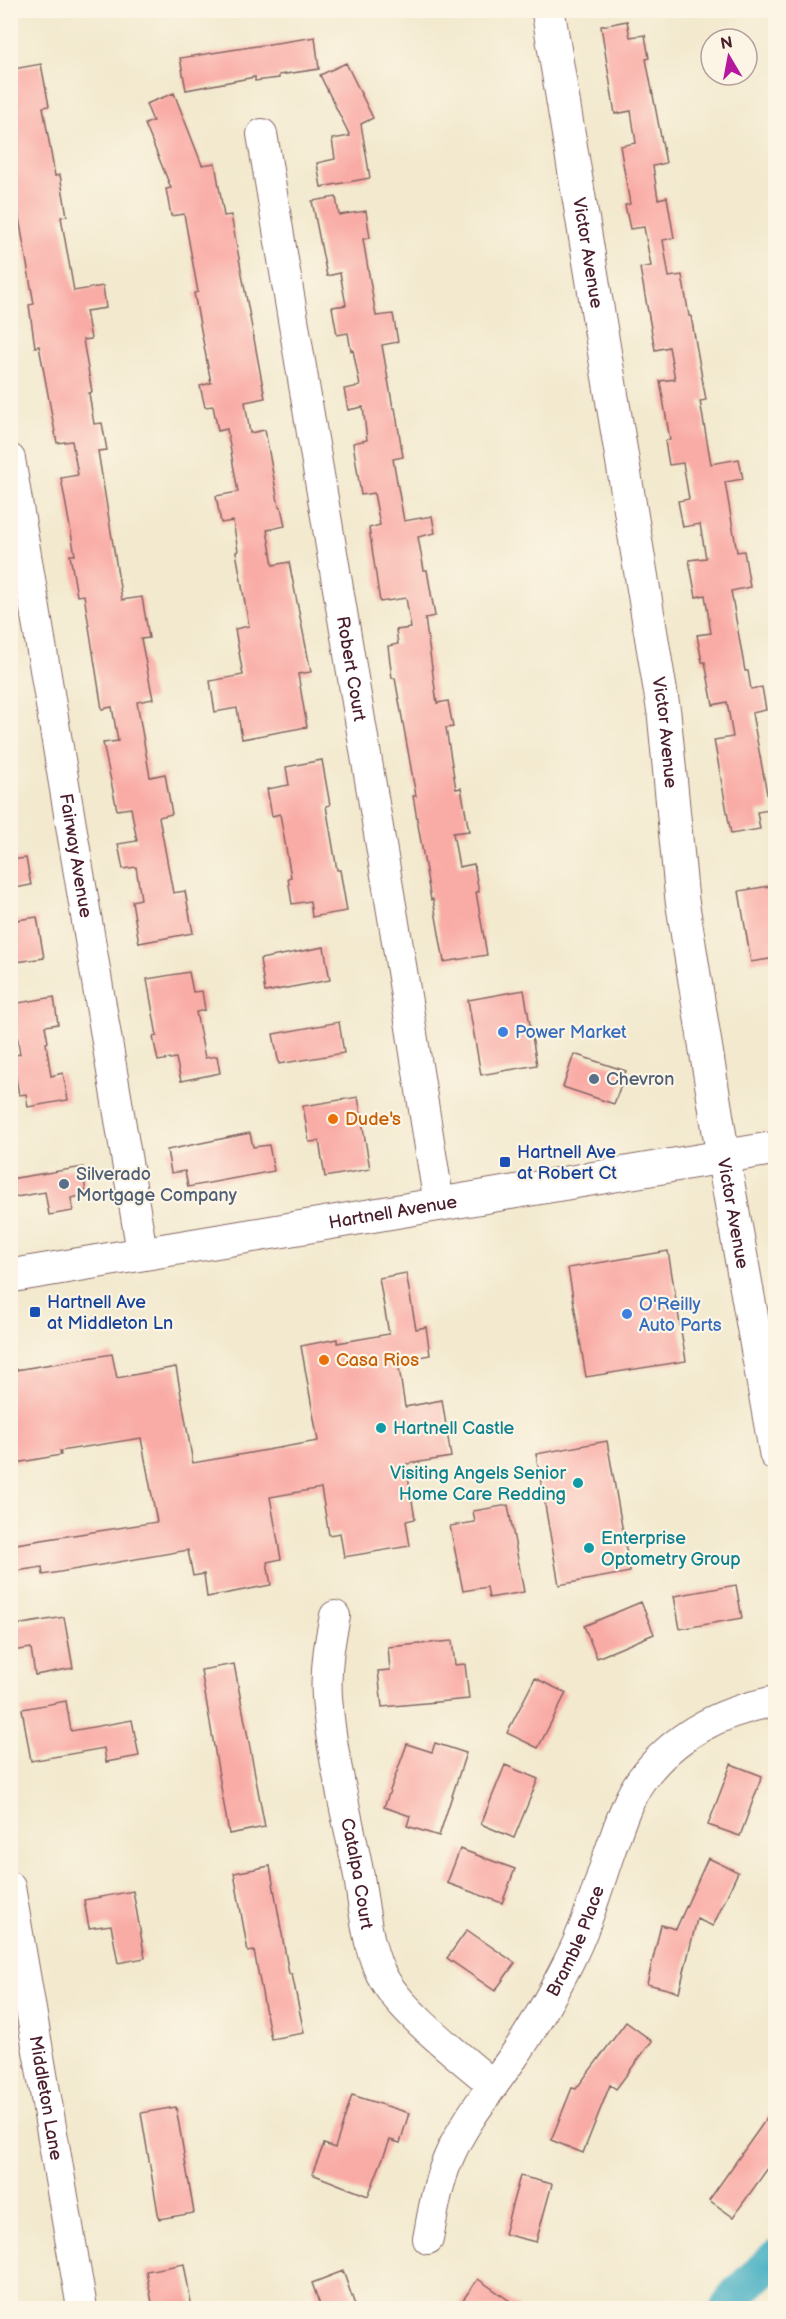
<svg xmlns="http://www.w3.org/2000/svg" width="786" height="2319" font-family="'Balsamiq Sans',sans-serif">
<rect width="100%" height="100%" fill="#fcf5e5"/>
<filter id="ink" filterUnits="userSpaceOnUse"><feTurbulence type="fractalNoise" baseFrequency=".0167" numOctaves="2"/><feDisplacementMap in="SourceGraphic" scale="12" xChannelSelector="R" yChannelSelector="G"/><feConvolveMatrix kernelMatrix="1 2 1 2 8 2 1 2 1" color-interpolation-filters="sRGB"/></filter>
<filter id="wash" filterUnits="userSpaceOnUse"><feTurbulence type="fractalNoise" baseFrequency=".008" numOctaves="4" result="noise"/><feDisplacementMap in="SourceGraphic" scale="24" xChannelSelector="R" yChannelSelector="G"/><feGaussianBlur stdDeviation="1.35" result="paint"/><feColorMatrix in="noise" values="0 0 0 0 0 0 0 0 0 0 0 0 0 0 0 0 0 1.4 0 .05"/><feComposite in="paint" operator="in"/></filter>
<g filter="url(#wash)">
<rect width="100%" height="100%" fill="#f2e9ce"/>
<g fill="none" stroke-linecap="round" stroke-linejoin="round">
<!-- river -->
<path stroke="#43aec2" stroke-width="36" d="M 728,2308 L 737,2294 L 776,2257"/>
</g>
<g id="blocks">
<!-- building -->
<path fill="#f9aba6" d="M 627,21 L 630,37 L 645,35 L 649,58 L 646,59 L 666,163 L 653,166 L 658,199 L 667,197 L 674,238 L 663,240 L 669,277 L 682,275 L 689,316 L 691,316 L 706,400 L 700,401 L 711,464 L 739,459 L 743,479 L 725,482 L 737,552 L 744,551 L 750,587 L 731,591 L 745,671 L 748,671 L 751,689 L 762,687 L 766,710 L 752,713 L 770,810 L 757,812 L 760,829 L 731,834 L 714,740 L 733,737 L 727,702 L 713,705 L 705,662 L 702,662 L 697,635 L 711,633 L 705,595 L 696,597 L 689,560 L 706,558 L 700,524 L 683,527 L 678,501 L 689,499 L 683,463 L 669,465 L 665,441 L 670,440 L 660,381 L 675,379 L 669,347 L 655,350 L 640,268 L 651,266 L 644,227 L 630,229 L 625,205 L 630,204 L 620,146 L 636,143 L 631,111 L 615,114 L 601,26 Z
M 315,37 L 319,69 L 279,75 L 279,78 L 255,81 L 255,77 L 186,90 L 180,58 Z
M 346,63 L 373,118 L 361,124 L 370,178 L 321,187 L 317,163 L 335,159 L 332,139 L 350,136 L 320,75 Z
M 41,64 L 49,106 L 43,107 L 55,176 L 60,175 L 67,216 L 61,217 L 74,291 L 103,286 L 106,308 L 86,311 L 91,339 L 83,340 L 92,392 L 89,393 L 94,424 L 102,423 L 107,450 L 98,451 L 122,600 L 142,597 L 149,638 L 141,639 L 153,699 L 137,702 L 150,777 L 165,774 L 172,814 L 159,817 L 173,893 L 185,891 L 193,933 L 139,943 L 132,901 L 141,899 L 136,867 L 123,869 L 118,844 L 137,841 L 131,808 L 117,810 L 103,743 L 118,741 L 112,707 L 102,709 L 84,595 L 77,596 L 70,555 L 75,555 L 61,478 L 78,475 L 72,441 L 57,443 L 39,346 L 35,347 L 29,305 L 34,304 L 10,166 L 10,85 L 16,84 L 13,69 Z
M 174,93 L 202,165 L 215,163 L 224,216 L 231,215 L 265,398 L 245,402 L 250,433 L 265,430 L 279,507 L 281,507 L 285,526 L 267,530 L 273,565 L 289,562 L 311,672 L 298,674 L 307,727 L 242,739 L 237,708 L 215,712 L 210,681 L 243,675 L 235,629 L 249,626 L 236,552 L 238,551 L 233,521 L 221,523 L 216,496 L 238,492 L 227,429 L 218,431 L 213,406 L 205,407 L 200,386 L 211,383 L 194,293 L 198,292 L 184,214 L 171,216 L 166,189 L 171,188 L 145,124 L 153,121 L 146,104 Z
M 336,197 L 339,215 L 366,211 L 370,238 L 363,239 L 376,316 L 393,314 L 398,342 L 382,345 L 393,408 L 395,408 L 403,457 L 393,459 L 404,521 L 432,516 L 435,533 L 418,537 L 424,570 L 427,570 L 435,616 L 425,618 L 437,703 L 448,701 L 453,727 L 446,728 L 456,789 L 461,788 L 469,831 L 453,833 L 459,867 L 474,864 L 479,892 L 476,892 L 487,955 L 444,962 L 433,899 L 431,900 L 413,796 L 416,796 L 395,678 L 392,678 L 388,646 L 398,644 L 396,630 L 411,628 L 406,598 L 380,602 L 369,528 L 380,525 L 374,493 L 361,495 L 353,443 L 367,440 L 363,407 L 348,410 L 344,389 L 360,386 L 353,350 L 351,351 L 348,333 L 337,335 L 332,307 L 346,305 L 340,273 L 327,276 L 312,201 Z
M 322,760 L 330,805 L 326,806 L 337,870 L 340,870 L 347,911 L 312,917 L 310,901 L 292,904 L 288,878 L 291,877 L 280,814 L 272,816 L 267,789 L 289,785 L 286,767 Z
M 26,858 L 31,885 L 10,889 L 10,860 Z
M 776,885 L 776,958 L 751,962 L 739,891 Z
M 37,917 L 44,958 L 10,963 L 10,921 Z
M 324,947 L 330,980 L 265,992 L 260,959 Z
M 189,972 L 193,992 L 202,991 L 205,1010 L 196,1012 L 205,1058 L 217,1056 L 220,1073 L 181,1081 L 176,1058 L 158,1061 L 153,1037 L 157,1036 L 147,979 Z
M 524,990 L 537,1065 L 481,1075 L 468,1000 Z
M 54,997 L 58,1024 L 45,1026 L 48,1042 L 46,1043 L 51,1076 L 63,1073 L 68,1100 L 28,1107 L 26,1094 L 19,1095 L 12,1056 L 20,1054 L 12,1004 Z
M 339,1022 L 344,1053 L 279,1064 L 273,1034 Z
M 574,1054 L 626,1071 L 614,1104 L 563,1087 Z
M 358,1097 L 370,1169 L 325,1177 L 319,1141 L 309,1142 L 303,1106 Z
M 250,1133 L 253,1147 L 269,1145 L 274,1171 L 188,1187 L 185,1171 L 171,1173 L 167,1150 Z
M 83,1167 L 86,1195 L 71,1198 L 73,1211 L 49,1215 L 45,1192 L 10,1198 L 10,1179 Z
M 668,1251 L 686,1361 L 586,1377 L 568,1268 Z
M 406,1273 L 416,1329 L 426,1327 L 430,1355 L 398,1361 L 405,1407 L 442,1400 L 451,1457 L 406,1464 L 415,1519 L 406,1521 L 410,1546 L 344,1557 L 340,1533 L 329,1535 L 321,1488 L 270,1497 L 281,1559 L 267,1562 L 271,1585 L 207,1597 L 204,1574 L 193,1576 L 188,1550 L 43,1575 L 42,1567 L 10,1572 L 10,1545 L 157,1522 L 141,1438 L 60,1451 L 61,1455 L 10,1464 L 10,1371 L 112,1354 L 117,1378 L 176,1367 L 193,1463 L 318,1441 L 301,1346 L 337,1339 L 337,1343 L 389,1334 L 379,1278 Z
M 607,1441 L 630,1572 L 559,1585 L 536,1454 Z
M 508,1505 L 524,1592 L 489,1598 L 487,1587 L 463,1591 L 450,1526 L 475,1522 L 473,1511 Z
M 736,1585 L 742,1618 L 680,1629 L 674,1596 Z
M 641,1602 L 654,1634 L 597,1658 L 584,1626 Z
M 64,1617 L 73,1668 L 35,1675 L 31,1648 L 12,1651 L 10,1626 Z
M 452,1641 L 455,1665 L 465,1664 L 469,1699 L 382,1707 L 378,1671 L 390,1670 L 388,1647 Z
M 234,1664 L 265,1827 L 229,1834 L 201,1670 Z
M 535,1678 L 566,1693 L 538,1748 L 507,1733 Z
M 66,1701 L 71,1731 L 132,1720 L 139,1756 L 106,1762 L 104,1748 L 31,1761 L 22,1709 Z
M 435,1743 L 466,1753 L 439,1836 L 407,1826 L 410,1816 L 384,1807 L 407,1744 L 432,1752 Z
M 731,1764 L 762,1776 L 740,1836 L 708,1825 Z
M 505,1765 L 538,1779 L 514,1838 L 481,1824 Z
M 460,1849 L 515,1869 L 502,1903 L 447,1883 Z
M 708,1858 L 738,1872 L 713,1926 L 697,1919 L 679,1992 L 647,1984 L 661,1925 L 676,1929 Z
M 270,1866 L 289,1974 L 292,1974 L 304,2033 L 271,2039 L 254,1951 L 248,1952 L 234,1873 Z
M 133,1891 L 145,1958 L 118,1963 L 111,1925 L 89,1928 L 84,1900 Z
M 467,1930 L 515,1963 L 495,1991 L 447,1958 Z
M 626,2022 L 652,2041 L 616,2089 L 610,2085 L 583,2153 L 551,2140 L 572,2088 L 576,2089 Z
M 352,2095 L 409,2113 L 400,2143 L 390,2140 L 368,2196 L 312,2174 L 324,2144 L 335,2148 Z
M 776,2105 L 776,2157 L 733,2217 L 709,2200 Z
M 176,2107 L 194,2213 L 159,2219 L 141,2113 Z
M 520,2176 L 552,2184 L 536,2242 L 504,2234 Z
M 184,2264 L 192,2308 L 153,2308 L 146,2271 Z
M 343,2271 L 356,2308 L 321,2308 L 312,2283 Z
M 478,2279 L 520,2308 L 457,2308 Z"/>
</g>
</g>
<g filter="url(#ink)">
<use href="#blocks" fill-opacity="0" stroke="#856664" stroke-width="1.5"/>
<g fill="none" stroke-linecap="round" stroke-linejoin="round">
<defs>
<g id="minor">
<path id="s1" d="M 262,134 L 403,977 L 439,1204"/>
<path id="s2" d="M 10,459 L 142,1252"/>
<path id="s3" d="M 335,1616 C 329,1643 325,1669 327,1697 C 331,1755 347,1814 358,1871 C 364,1904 367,1953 385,1981 C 406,2016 461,2057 493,2085"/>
<path id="s4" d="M 10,1887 L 82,2308"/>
<path id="s5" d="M 428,2239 C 433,2212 437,2185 448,2159 C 464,2121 491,2089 514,2056 C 535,2026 553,1993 569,1961 C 589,1922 600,1878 615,1837 C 622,1817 629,1797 641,1780 C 675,1734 721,1711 776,1701"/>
</g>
<g id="major">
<path id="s6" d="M 548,10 L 664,713 L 682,900 L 723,1156 L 776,1454"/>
<path id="s7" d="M 10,1276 L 776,1148"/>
</g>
</defs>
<!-- minor casing -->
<use href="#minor" stroke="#856664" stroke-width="32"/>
<!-- major casing -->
<use href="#major" stroke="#856664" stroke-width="35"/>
<!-- minor -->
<use href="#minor" stroke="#fff" stroke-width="30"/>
<!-- major -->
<use href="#major" stroke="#fff" stroke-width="33"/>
</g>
</g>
<!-- markers -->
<g fill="#3f7fe0" stroke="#fcf5e5" stroke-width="2">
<circle cx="503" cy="1032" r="6"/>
<circle cx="627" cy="1314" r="6"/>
</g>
<g fill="#5c6f8a" stroke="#fcf5e5" stroke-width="2">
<circle cx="594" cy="1079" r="6"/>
<circle cx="64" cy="1184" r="6"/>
</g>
<g fill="#e8710a" stroke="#fcf5e5" stroke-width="2">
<circle cx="333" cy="1119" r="6"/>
<circle cx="324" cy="1360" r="6"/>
</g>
<g fill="#1a4fb4" stroke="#fcf5e5" stroke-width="2">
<rect x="499" y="1156" width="12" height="12" rx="3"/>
<rect x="29" y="1306" width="12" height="12" rx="3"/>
</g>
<g fill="#0f9aa8" stroke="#fcf5e5" stroke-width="2">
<circle cx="381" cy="1428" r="6"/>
<circle cx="578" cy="1483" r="6"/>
<circle cx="589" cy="1548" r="6"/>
</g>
<g text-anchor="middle" stroke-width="4.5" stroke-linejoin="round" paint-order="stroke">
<!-- street labels -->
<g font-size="18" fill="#4a1f2b" stroke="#fcf5e5">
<text dy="6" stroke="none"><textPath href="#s6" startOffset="246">Victor Avenue</textPath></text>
<text dy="6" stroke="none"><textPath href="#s1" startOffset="542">Robert Court</textPath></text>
<text dy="6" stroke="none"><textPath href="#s6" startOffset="732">Victor Avenue</textPath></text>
<text dy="6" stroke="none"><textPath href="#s2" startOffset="402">Fairway Avenue</textPath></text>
<text dy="6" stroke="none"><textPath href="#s7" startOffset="388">Hartnell Avenue</textPath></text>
<text dy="6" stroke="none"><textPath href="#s6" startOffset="1218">Victor Avenue</textPath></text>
<text dy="6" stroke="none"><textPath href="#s3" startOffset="261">Catalpa Court</textPath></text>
<text dy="6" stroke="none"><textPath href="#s5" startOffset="336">Bramble Place</textPath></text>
<text dy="6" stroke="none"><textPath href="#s4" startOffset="214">Middleton Lane</textPath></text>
</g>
<!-- shop labels -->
<g font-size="18" fill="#366cbe" stroke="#fcf5e5" text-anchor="start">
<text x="515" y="1038">Power Market</text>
<text x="639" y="1310">O'Reilly<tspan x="639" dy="21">Auto Parts</tspan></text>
</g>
<!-- service labels -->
<g font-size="18" fill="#4e5e75" stroke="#fcf5e5" text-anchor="start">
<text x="606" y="1085">Chevron</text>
<text x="76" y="1180">Silverado<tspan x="76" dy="21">Mortgage Company</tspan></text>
</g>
<!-- food labels -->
<g font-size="18" fill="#c56008" stroke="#fcf5e5" text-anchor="start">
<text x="345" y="1125">Dude's</text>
<text x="336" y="1366">Casa Rios</text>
</g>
<!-- transit labels -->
<g font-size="18" fill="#164399" stroke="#fcf5e5" text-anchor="start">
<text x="517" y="1158">Hartnell Ave<tspan x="517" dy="21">at Robert Ct</tspan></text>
<text x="47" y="1308">Hartnell Ave<tspan x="47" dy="21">at Middleton Ln</tspan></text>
</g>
<!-- culture labels -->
<g font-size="18" fill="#0d838f" stroke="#fcf5e5" text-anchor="start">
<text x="393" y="1434">Hartnell Castle</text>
<text x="566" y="1479" text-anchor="end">Visiting Angels Senior<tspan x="566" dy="21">Home Care Redding</tspan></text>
<text x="601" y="1544">Enterprise<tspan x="601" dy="21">Optometry Group</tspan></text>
</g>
</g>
<!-- margin -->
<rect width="786" height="2319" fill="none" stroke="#fcf5e5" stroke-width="36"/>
<!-- north arrow -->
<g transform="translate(729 57) rotate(350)"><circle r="28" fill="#fcf5e5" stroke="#b59f9b" stroke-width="1.5"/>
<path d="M0-4.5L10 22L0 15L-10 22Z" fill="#b5179e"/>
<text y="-9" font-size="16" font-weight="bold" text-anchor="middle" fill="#4a1f2b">N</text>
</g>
</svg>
